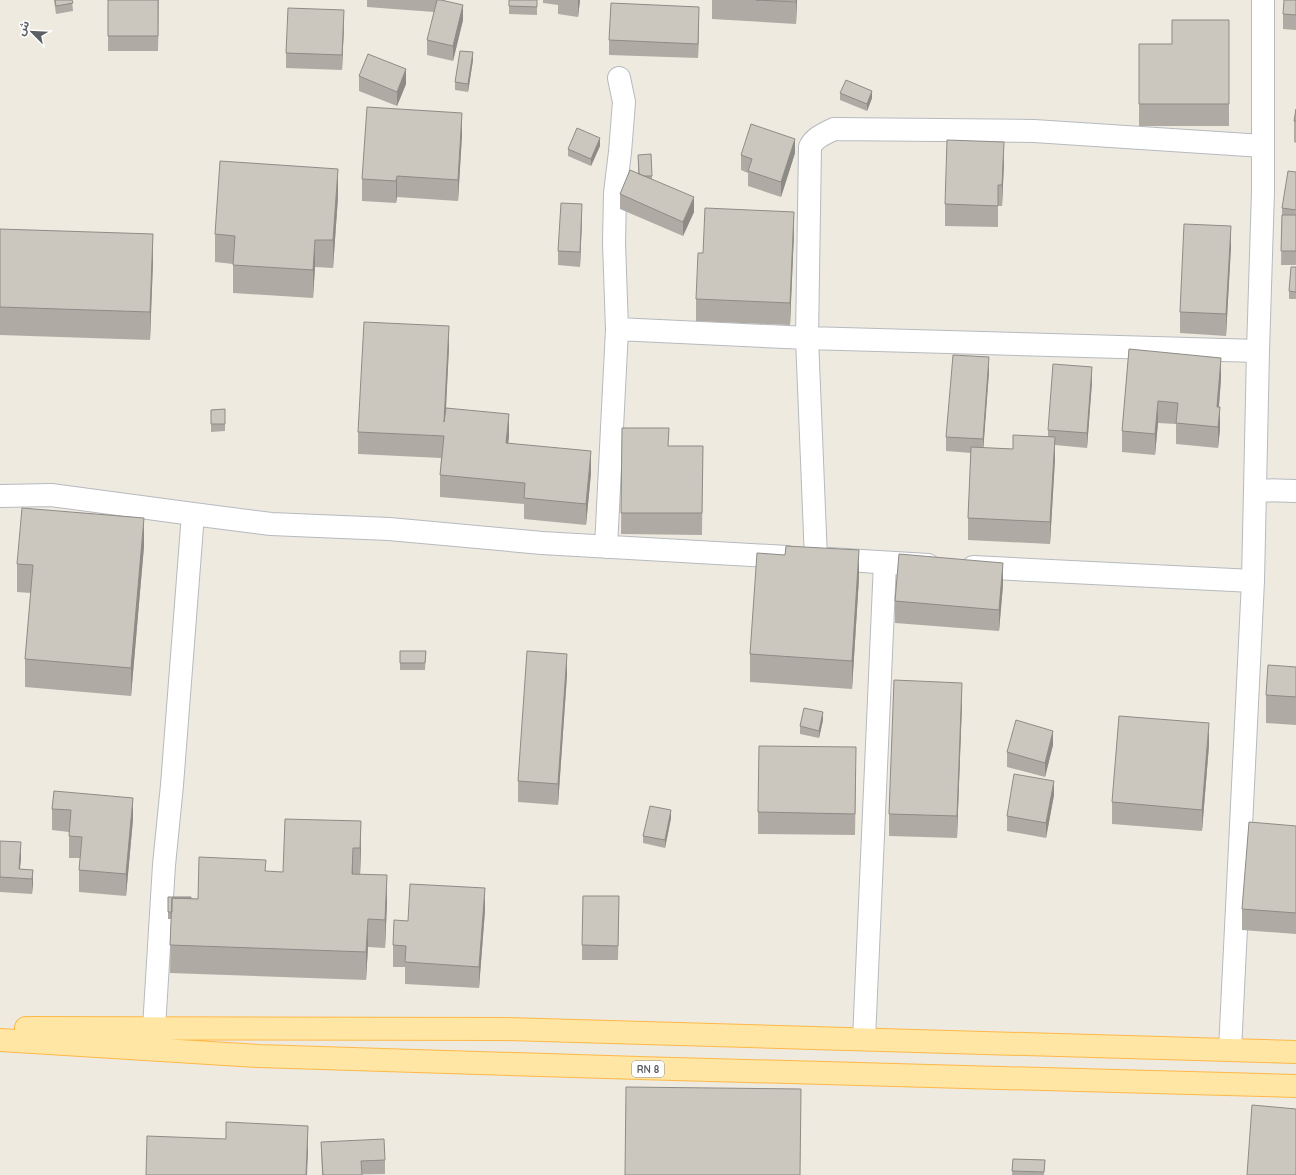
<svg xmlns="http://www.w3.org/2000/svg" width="1296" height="1175" font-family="Quicksand,'Noto Sans Arabic',sans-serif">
<rect width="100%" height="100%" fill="#eeeae0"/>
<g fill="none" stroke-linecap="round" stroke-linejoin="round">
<defs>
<path id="minor" d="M 617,329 L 807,338 L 1258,351
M 1255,490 L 1296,491
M 0,496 L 51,495 L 193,514
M 606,547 L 617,329 L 614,243 L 615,193 L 620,152 L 624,102 L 619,78
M 816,559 L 807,338 L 810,147 C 815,137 824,134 834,129 L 1034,131 L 1263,146
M 829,559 L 928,565
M 973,567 L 1253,581
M 154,1028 L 164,865 L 172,785 L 193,514 L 271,524 L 389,529 L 542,543 L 787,557
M 864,1039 L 885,563
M 1230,1050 L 1253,581 L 1258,351 L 1263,191 L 1263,0"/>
<path id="primary" d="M 26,1028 L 504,1029 L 1296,1052
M 0,1040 L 258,1056 L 639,1068 L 1296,1086"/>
</defs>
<!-- minor casing -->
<use href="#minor" stroke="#b6babf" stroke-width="24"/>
<!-- primary casing -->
<use href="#primary" stroke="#ffb848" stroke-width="24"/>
<!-- minor -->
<use href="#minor" stroke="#fff" stroke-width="22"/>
<!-- primary -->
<use href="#primary" stroke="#ffe6a4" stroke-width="22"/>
</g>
<!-- wall -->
<path fill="#afaba4" d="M 54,0 L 72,0 L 73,11 L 56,14 Z
M 108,0 L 159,0 L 158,51 L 108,51 Z
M 367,0 L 443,0 L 463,20 L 453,61 L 427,55 L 427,40 L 434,12 L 367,7 Z
M 509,0 L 537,0 L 537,15 L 509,14 Z
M 543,0 L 580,0 L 578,17 L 558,14 L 558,5 L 543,3 Z
M 712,0 L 797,0 L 796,24 L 712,19 Z
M 1296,0 L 1296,30 L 1283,29 L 1283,14 Z
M 1229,20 L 1229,126 L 1139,126 L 1139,44 L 1172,44 Z
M 699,21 L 698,58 L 609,55 L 609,40 Z
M 344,25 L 342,70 L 286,68 L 286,53 Z
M 473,60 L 468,92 L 455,90 L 455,82 Z
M 359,76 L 406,84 L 397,106 L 359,91 Z
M 840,93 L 872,98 L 867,111 L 840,100 Z
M 1296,109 L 1296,143 L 1294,142 L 1294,121 Z
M 462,135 L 458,201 L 397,197 L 396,203 L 362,201 L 362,179 Z
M 600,146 L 591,166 L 568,156 L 568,149 Z
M 795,153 L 781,197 L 748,186 L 748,173 L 741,170 L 741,155 Z
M 638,155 L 652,176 L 652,180 L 694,212 L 683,236 L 620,209 L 620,194 L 638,174 Z
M 1004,163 L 1002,206 L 998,206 L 998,227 L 945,226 L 945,204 Z
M 1296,172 L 1296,265 L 1281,265 L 1282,208 Z
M 338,197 L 333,268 L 315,267 L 313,298 L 233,293 L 233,264 L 215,262 L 215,234 Z
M 582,219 L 580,267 L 558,265 L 558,251 Z
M 0,229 L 153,262 L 150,340 L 0,335 Z
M 794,233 L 790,325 L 696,321 L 696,299 Z
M 1231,247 L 1226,336 L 1180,333 L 1180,312 Z
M 1296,267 L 1296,299 L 1289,299 L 1289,291 Z
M 449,347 L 446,411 L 509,436 L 508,443 L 591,473 L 586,525 L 524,519 L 524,504 L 440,497 L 440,475 L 441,458 L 358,454 L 358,432 Z
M 1129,349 L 1221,379 L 1219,407 L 1220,429 L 1218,448 L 1176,444 L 1176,424 L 1158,423 L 1155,455 L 1122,452 L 1122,431 Z
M 989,372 L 983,448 L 1013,449 L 1048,437 L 1048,430 L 1092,382 L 1087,448 L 1055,445 L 1055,459 L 1050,544 L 968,540 L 968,518 L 971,453 L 946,451 L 946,437 Z
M 225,409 L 225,431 L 211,432 L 211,410 Z
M 622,428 L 669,446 L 703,446 L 702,535 L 621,534 Z
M 144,546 L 131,696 L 25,687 L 25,659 L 31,593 L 17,592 L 17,564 Z
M 859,578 L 852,689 L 750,682 L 750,654 Z
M 1003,585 L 999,631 L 895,623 L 895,601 Z
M 400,651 L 426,651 L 425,670 L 400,670 Z
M 1296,667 L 1296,725 L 1266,723 L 1266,695 Z
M 567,675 L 558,805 L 518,802 L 518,781 Z
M 962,704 L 957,838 L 889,836 L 889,814 Z
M 823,720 L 819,738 L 800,734 L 800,726 Z
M 1053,745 L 1045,777 L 1007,767 L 1007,752 Z
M 1209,745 L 1202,831 L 1112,824 L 1112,802 Z
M 856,769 L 855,835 L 758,834 L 758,812 Z
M 54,791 L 133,819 L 126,896 L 79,892 L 79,870 L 80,858 L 69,858 L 69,832 L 52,830 L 52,809 Z
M 1054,795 L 1046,838 L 1007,831 L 1007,816 Z
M 671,818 L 665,848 L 643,843 L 643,836 Z
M 361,821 L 361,849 L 360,874 L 387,903 L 385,948 L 368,947 L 366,980 L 170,973 L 171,919 L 168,919 L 168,897 L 198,899 L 283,872 Z
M 1296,826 L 1296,934 L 1242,930 L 1242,909 Z
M 0,841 L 21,857 L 20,869 L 33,870 L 32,894 L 0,892 Z
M 485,910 L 479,988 L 405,984 L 405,967 L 393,967 L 393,945 L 408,921 Z
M 619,911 L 618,960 L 582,960 L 582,945 Z
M 321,1142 L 385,1160 L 385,1174 L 322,1175 Z
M 1013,1159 L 1045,1160 L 1044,1175 L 1012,1175 Z"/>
<!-- shaded-wall -->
<path fill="#8e8b86" d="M 578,0 L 580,0 L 578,17 Z
M 796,0 L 797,0 L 796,24 Z
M 463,5 L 463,20 L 453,61 L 453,46 Z
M 699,7 L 699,21 L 698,58 L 698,44 Z
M 344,10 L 344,25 L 342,70 L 342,55 Z
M 473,52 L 473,60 L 468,92 L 468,84 Z
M 406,69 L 406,84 L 397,106 L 397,92 Z
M 872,91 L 872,98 L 867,111 L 867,104 Z
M 462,113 L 462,135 L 458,201 L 458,180 Z
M 600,138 L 600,146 L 591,166 L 591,159 Z
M 795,139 L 795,153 L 781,197 L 781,182 Z
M 1004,142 L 1004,163 L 1002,206 L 1002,185 Z
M 338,169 L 338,197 L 333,268 L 333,240 Z
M 397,176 L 397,197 L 396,203 L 396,181 Z
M 694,197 L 694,212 L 683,236 L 683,222 Z
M 582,204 L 582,219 L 580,267 L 580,252 Z
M 794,212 L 794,233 L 790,325 L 790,303 Z
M 1231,226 L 1231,247 L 1226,336 L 1226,314 Z
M 153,234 L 153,262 L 150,340 L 150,312 Z
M 315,240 L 315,267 L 313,298 L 313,270 Z
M 449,326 L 449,347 L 444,443 L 444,422 Z
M 989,357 L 989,372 L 983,454 L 983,439 Z
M 1221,358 L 1221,379 L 1217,428 L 1217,407 Z
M 1092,367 L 1092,382 L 1087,448 L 1087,433 Z
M 1158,401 L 1158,423 L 1155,455 L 1155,434 Z
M 1220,407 L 1220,429 L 1218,448 L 1218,427 Z
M 509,414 L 509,436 L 506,465 L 506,443 Z
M 1055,437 L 1055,459 L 1050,544 L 1050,522 Z
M 591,451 L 591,473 L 586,525 L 586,504 Z
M 144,518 L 144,546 L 131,696 L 131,668 Z
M 859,550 L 859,578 L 852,689 L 852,661 Z
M 1003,563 L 1003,585 L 999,631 L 999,610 Z
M 567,654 L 567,675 L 558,805 L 558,784 Z
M 962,683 L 962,704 L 957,838 L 957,816 Z
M 823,712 L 823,720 L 819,738 L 819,731 Z
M 1209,723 L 1209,745 L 1202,831 L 1202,810 Z
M 1053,731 L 1053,745 L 1045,777 L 1045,763 Z
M 1054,781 L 1054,795 L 1046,838 L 1046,823 Z
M 133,798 L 133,819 L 126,896 L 126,874 Z
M 671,810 L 671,818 L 665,848 L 665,840 Z
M 361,821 L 361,849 L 360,876 L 360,848 Z
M 21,842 L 21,857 L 19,878 L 19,869 Z
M 353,848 L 353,876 L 352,874 Z
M 33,870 L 33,885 L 32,894 L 32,879 Z
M 387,875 L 387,903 L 385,948 L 385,920 Z
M 485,888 L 485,910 L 479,988 L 479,967 Z
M 368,919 L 368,947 L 366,980 L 366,952 Z
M 308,1126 L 308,1153 L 307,1175 L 306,1175 Z"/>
<!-- building -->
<path fill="#cbc7bf" stroke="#8e8b86" d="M 55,0 L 72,0 L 73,3 L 56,6 Z
M 108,0 L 158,0 L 158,36 L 108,36 Z
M 437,0 L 441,0 L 463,5 L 453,46 L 427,40 Z
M 509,0 L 537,0 L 537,7 L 509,6 Z
M 756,0 L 796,0 L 796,2 Z
M 1284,0 L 1296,0 L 1296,15 L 1283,14 Z
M 611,3 L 699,7 L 698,44 L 609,40 Z
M 288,8 L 344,10 L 342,55 L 286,53 Z
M 1172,20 L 1229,20 L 1229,104 L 1139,104 L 1139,44 L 1172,44 Z
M 460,51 L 473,52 L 468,84 L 455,82 Z
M 368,54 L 406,69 L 397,92 L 359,76 Z
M 846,80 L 872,91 L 867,104 L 840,93 Z
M 367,107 L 462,113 L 458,180 L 397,176 L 396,181 L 362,179 Z
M 1296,109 L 1296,121 L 1294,121 Z
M 751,124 L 795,139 L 781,182 L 748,171 L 752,159 L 741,155 Z
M 577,128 L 600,138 L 591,159 L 568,149 Z
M 947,140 L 1004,142 L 1002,185 L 998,185 L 998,206 L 945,204 Z
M 651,154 L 652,176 L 644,176 L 639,174 L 638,155 Z
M 220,161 L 338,169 L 333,240 L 315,240 L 313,270 L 233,265 L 235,236 L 215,234 Z
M 630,170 L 694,197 L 683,222 L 620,194 Z
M 1288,171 L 1296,172 L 1296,210 L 1282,208 Z
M 561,203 L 582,204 L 580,252 L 558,251 Z
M 705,208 L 794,212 L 790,303 L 696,299 L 698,253 L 703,253 Z
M 1282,215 L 1296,215 L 1296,251 L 1281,251 Z
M 1184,224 L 1231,226 L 1226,314 L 1180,312 Z
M 0,229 L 153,234 L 150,312 L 0,307 Z
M 1291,267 L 1296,267 L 1296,292 L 1289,291 Z
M 364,322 L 449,326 L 444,422 L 446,408 L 509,414 L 506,443 L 591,451 L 586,504 L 524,498 L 525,483 L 440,475 L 444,436 L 358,432 Z
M 1129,349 L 1221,358 L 1217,407 L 1220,407 L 1218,427 L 1176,423 L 1178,403 L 1158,401 L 1155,434 L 1122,431 Z
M 953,355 L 989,357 L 983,439 L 946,437 Z
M 1053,364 L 1092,367 L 1087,433 L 1048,430 Z
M 225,409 L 225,424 L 211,424 L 211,410 Z
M 622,428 L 669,428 L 668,446 L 703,446 L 702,513 L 621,513 Z
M 1013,435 L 1055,437 L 1050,522 L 968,518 L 971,447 L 1013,449 Z
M 22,508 L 144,518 L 131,668 L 25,659 L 33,565 L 17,564 Z
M 786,546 L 859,550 L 852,661 L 750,654 L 757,553 L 785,555 Z
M 899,554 L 1003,563 L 999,610 L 895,601 Z
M 400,651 L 426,651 L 425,663 L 400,663 Z
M 527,651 L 567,654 L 558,784 L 518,781 Z
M 1268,665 L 1296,667 L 1296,697 L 1266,695 Z
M 894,680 L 962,683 L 957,816 L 889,814 Z
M 804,708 L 823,712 L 819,731 L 800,726 Z
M 1119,716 L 1209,723 L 1202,810 L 1112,802 Z
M 1016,720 L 1053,731 L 1045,763 L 1007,752 Z
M 759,746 L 856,747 L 855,814 L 758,812 Z
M 1014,774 L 1054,781 L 1046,823 L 1007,816 Z
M 54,791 L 133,798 L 126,874 L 79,870 L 82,837 L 69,836 L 71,810 L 52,809 Z
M 650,806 L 671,810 L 665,840 L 643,836 Z
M 285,819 L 361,821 L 360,848 L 353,848 L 352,874 L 387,875 L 385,920 L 368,919 L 366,952 L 170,945 L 172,898 L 198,899 L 199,857 L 266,860 L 265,871 L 283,872 Z
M 1249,822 L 1296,826 L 1296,913 L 1242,909 Z
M 0,841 L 21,842 L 19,869 L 33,870 L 32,879 L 0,877 Z
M 410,884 L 485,888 L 479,967 L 405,962 L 406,946 L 393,945 L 394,920 L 408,921 Z
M 583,896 L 619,896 L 618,946 L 582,945 Z
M 168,897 L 191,897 L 191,898 L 172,898 L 172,912 L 168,912 Z
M 626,1087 L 801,1089 L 800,1175 L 625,1175 Z
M 1252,1105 L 1296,1109 L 1296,1175 L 1247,1175 Z
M 226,1122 L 308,1126 L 306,1175 L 146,1175 L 147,1136 L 226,1139 Z
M 384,1139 L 385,1160 L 361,1161 L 362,1175 L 323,1175 L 321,1142 Z
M 1013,1159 L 1045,1160 L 1044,1172 L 1012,1171 Z"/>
<g text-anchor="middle" stroke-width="4" stroke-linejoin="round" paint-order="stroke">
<!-- shield labels -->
<rect fill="#fff" stroke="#8b8f92" stroke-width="1" x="632" y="1061" width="32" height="16" rx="3"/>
<g font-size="10" font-weight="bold" fill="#595f63">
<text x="648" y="1073">RN 8</text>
</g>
</g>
<!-- north arrow -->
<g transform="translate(32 32) rotate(294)" stroke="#ffffff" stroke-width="3" paint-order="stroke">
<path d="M0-3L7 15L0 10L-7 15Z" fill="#595f63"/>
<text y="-6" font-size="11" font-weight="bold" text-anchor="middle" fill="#595f63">ش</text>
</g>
</svg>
